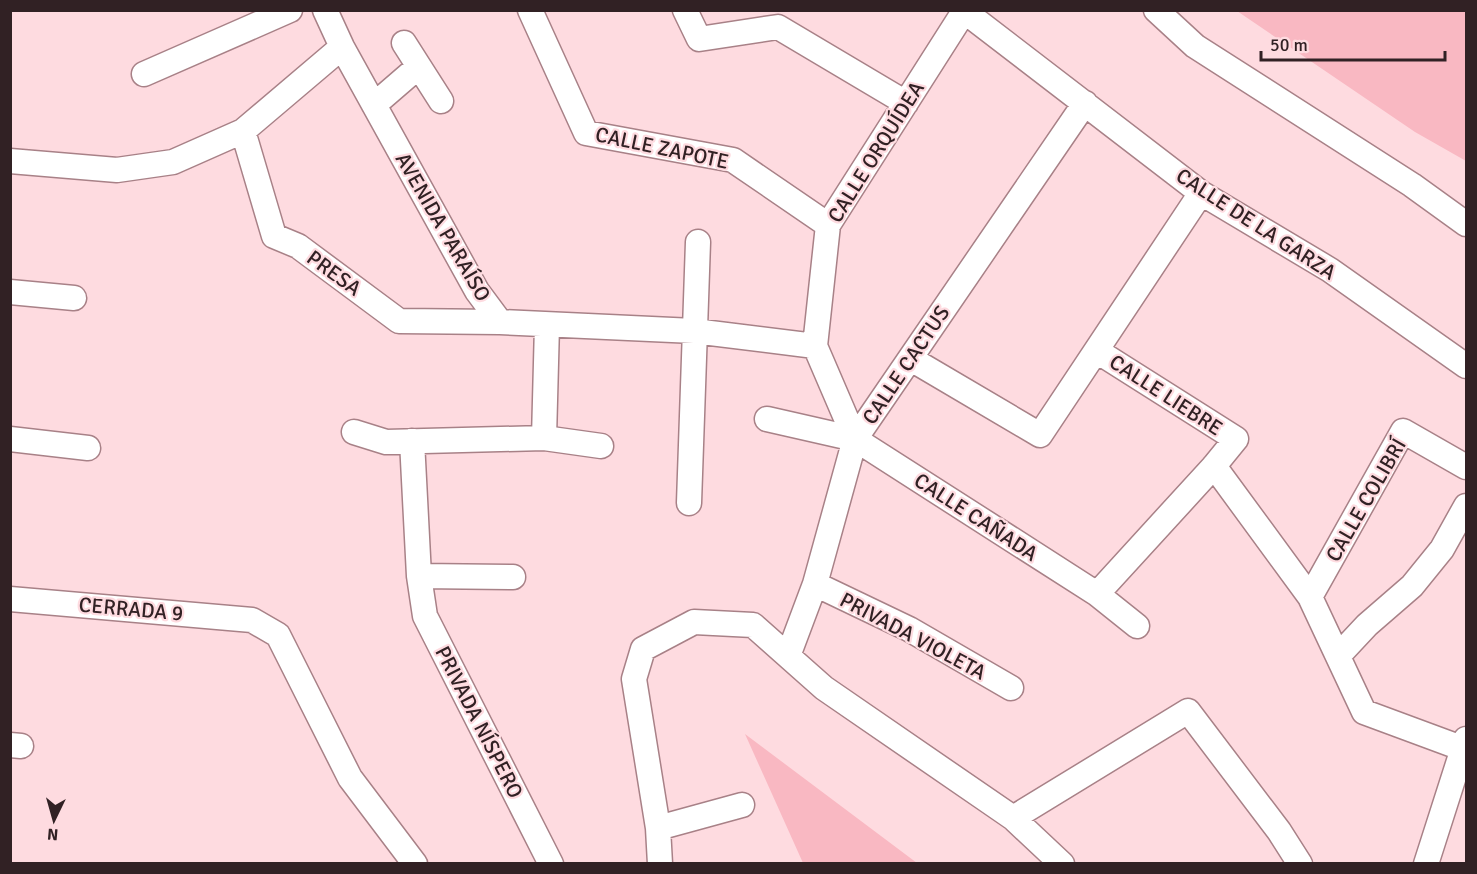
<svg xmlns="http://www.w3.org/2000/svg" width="1477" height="874" font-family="Signika,sans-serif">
<rect width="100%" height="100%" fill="#fedbe0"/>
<!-- green -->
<path fill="#f9b8c2" d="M 1237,11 L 1466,11 L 1466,161 L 1415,132 Z
M 745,734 L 917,863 L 803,863 Z"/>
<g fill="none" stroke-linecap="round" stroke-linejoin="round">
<defs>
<path id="street" d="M 325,10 L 342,47 L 477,291 L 500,322
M 530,10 L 586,133 L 733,160 L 828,225
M 685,10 L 699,39 L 778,27 L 906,103
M 1156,10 L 1195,46 L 1412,185 L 1466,224
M 964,11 L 1201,193 L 1330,270 L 1466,366
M 404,43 L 441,101
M 144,74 L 290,10
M 374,105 L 418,67
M 243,131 L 274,236 L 298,246 L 399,321 L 500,322 L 694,331 L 815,346
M 10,161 L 117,170 L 173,162 L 243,131 L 342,47
M 10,292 L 74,298
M 1097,351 L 1236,439 L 1214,466 L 1097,594
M 911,359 L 1040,435 L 1201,193
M 767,419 L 855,439 L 1097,594 L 1137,626
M 354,432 L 386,442 L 544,438 L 601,446
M 544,438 L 547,325
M 10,439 L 88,448
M 855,439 L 815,346 L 828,225 L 965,10
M 412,441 L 419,576 L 425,616 L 551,864
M 1214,466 L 1310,597 L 1364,712 L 1464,749
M 689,503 L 698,242
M 419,576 L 513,577
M 815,584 L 909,629 L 1011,688
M 1310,597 L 1403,431 L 1466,467
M 10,599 L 252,620 L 278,635 L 350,778 L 415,864
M 788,656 L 815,584 L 855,439 L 1085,103
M 1338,656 L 1367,625 L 1412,586 L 1442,549 L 1466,506
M 10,745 L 21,746
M 1013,818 L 1188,711 L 1279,831 L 1300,864
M 658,828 L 742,805
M 660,864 L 658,828 L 634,679 L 643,649 L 694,622 L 753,625 L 824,688 L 1013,818 L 1062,864
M 1426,864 L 1466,739"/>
</defs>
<!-- street casing -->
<use href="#street" stroke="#a88187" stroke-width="27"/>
<!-- street -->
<use href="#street" stroke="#fff" stroke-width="24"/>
</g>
<g text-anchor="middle" stroke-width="4.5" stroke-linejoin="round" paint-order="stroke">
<!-- street labels -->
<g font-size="21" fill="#312124" stroke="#fedbe0">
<text transform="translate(662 148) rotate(12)" y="7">CALLE ZAPOTE</text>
<text transform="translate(876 152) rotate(-58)" y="7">CALLE ORQUÍDEA</text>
<text transform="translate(1256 224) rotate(33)" y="7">CALLE DE LA GARZA</text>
<text transform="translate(443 227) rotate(60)" y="7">AVENIDA PARAÍSO</text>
<text transform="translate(334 273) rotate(36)" y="7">PRESA</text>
<text transform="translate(906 365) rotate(-56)" y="7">CALLE CACTUS</text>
<text transform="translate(1166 395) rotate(33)" y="7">CALLE LIEBRE</text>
<text transform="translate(1366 500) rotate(-60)" y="7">CALLE COLIBRÍ</text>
<text transform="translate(976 517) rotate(33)" y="7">CALLE CAÑADA</text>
<text transform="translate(131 609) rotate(5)" y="7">CERRADA 9</text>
<text transform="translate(913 636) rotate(28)" y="7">PRIVADA VIOLETA</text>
<text transform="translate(479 722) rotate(63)" y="7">PRIVADA NÍSPERO</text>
</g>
</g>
<!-- border -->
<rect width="1477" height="874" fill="none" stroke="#312124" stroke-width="24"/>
<!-- north arrow -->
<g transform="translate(54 820) rotate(185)" stroke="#fedbe0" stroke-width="4.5" paint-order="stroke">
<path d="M0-4.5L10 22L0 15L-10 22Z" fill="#312124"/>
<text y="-9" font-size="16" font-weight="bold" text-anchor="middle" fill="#312124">N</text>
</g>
<!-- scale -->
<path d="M1261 51v9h184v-9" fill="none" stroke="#312124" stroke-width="3"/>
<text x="1270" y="51" font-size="18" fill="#312124" stroke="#fedbe0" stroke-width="4.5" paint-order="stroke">50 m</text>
</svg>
